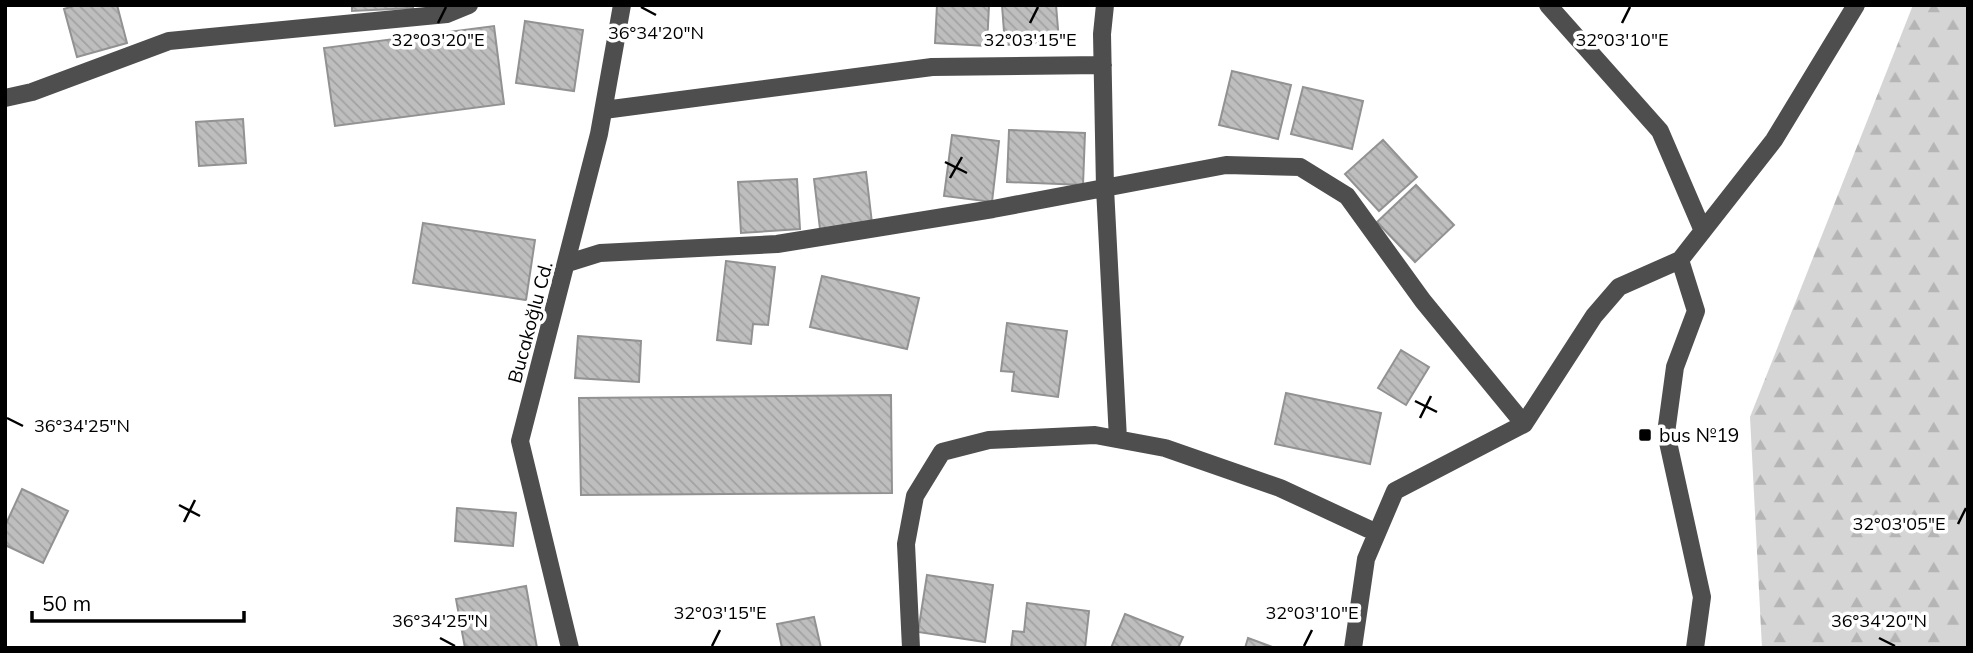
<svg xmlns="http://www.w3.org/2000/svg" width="1973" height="653" font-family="Mulish,sans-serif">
<defs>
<pattern id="forest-firs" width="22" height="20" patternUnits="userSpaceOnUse" patternTransform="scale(1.75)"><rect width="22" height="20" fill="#d5d5d5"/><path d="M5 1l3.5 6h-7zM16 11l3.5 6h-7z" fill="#b5b5b5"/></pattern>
<pattern id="building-back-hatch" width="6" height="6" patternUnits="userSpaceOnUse" patternTransform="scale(1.75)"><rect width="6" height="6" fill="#bebebe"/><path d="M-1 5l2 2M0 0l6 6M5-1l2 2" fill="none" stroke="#a2a2a2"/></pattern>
</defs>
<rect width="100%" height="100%" fill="#fff"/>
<!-- forest -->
<path fill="url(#forest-firs)" d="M 1913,5 L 1968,5 L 1968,648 L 1762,648 L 1750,417 Z"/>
<!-- building -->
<path fill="url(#building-back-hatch)" stroke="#929292" stroke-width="2" d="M 77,5 L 117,5 L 127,43 L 77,57 L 64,9 Z
M 352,5 L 413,5 L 413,8 L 352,11 Z
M 937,5 L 989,5 L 987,46 L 935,43 Z
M 1002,5 L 1056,5 L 1059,41 L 1005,45 Z
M 525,21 L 583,30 L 574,91 L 516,83 Z
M 494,26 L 504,104 L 335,126 L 324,48 Z
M 1232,71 L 1291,85 L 1278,139 L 1219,125 Z
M 1303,87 L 1363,101 L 1352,149 L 1291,134 Z
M 243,119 L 246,163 L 199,166 L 196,122 Z
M 1009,130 L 1085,133 L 1083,185 L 1007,182 Z
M 952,135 L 999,141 L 992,202 L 944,196 Z
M 1383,140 L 1417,177 L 1379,211 L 1345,174 Z
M 866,172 L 872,223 L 820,229 L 814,179 Z
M 797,179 L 800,229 L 741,233 L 738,182 Z
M 1416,185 L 1454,225 L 1415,262 L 1377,222 Z
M 423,223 L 535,240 L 526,300 L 413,283 Z
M 726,261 L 775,267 L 768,325 L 753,324 L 751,344 L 717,340 Z
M 822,276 L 919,298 L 907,349 L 810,327 Z
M 1007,323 L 1067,331 L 1058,397 L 1012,391 L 1014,372 L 1001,371 Z
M 578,336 L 641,341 L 639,382 L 575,378 Z
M 1401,350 L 1429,367 L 1406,405 L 1378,388 Z
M 1286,393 L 1381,413 L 1370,464 L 1275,444 Z
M 891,395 L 892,493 L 581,495 L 579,398 Z
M 22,489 L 68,511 L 43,563 L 5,545 L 5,526 Z
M 457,508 L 516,513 L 513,546 L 455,541 Z
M 927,575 L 993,585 L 985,642 L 918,632 Z
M 526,586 L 537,648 L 465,648 L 456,599 Z
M 1027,603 L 1089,611 L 1085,648 L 1011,648 L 1013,631 L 1024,632 Z
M 1125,614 L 1183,637 L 1178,648 L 1111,648 Z
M 814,617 L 821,648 L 782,648 L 777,624 Z
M 1248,638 L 1275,648 L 1245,648 Z"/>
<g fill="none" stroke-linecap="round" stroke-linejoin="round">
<!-- minor -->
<path stroke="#4e4e4e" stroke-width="18" d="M 1105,5 L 1102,34 L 1105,188 L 1118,439
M 1548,5 L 1660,131 L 1703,231
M 5,98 L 32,92 L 169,41 L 447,14 L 469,5
M 604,110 L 932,67 L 1103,65
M 1680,260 L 1696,311 L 1675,367 L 1666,433 L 1702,597 L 1695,648
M 568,263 L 600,253 L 777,244 L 993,209 L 1226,165 L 1300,167 L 1347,196 L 1423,301 L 1524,424
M 570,648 L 520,441 L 599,134 L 622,5
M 911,648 L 906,544 L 915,496 L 942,452 L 989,440 L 1095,435 L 1165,448 L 1280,488 L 1377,533
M 1353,648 L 1366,559 L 1395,491 L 1524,424 L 1594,316 L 1619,287 L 1680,260 L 1774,140 L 1856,5"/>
</g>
<!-- ticks -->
<path fill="none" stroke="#000" stroke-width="2.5" d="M 641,7 L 656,15M 438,23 L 446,7M 1030,23 L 1038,7M 1622,23 L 1630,7M 945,162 L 967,173M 950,178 L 962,157M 1415,401 L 1437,412M 7,418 L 23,426M 1420,418 L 1431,396M 179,505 L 200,516M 184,522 L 195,500M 1958,524 L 1966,508M 440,638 L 455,646M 1879,638 L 1895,646M 712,646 L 720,630M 1304,646 L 1312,630"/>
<!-- markers -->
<rect fill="#000" stroke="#fff" stroke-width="2.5" x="1638" y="428" width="14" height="14" rx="3.5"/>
<g text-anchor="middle" stroke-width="7" stroke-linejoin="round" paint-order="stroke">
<!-- street labels -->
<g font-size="19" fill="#000" stroke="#fff">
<text transform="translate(530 322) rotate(-75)" y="7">Bucakoğlu Cd.</text>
</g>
<!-- poi labels -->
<g font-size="19" fill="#000" stroke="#fff" text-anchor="start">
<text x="1659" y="442">bus №19</text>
</g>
</g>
<g font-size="18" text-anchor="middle" fill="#000" stroke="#fff" stroke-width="7" stroke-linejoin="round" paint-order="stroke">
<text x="656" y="39">36°34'20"N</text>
<text x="438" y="46">32°03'20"E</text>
<text x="1030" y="46">32°03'15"E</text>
<text x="1622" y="46">32°03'10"E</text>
<text x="82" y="432">36°34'25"N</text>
<text x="1899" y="530">32°03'05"E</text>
<text x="720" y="619">32°03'15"E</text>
<text x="1312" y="619">32°03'10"E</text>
<text x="440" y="627">36°34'25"N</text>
<text x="1879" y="627">36°34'20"N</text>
</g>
<!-- border -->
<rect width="1973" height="653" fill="none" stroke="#000000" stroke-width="14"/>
<!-- scale -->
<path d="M32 611v10h212v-10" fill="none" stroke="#000000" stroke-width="3.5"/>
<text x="42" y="611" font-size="21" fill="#000000" stroke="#ffffff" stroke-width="5" paint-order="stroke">50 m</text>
</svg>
